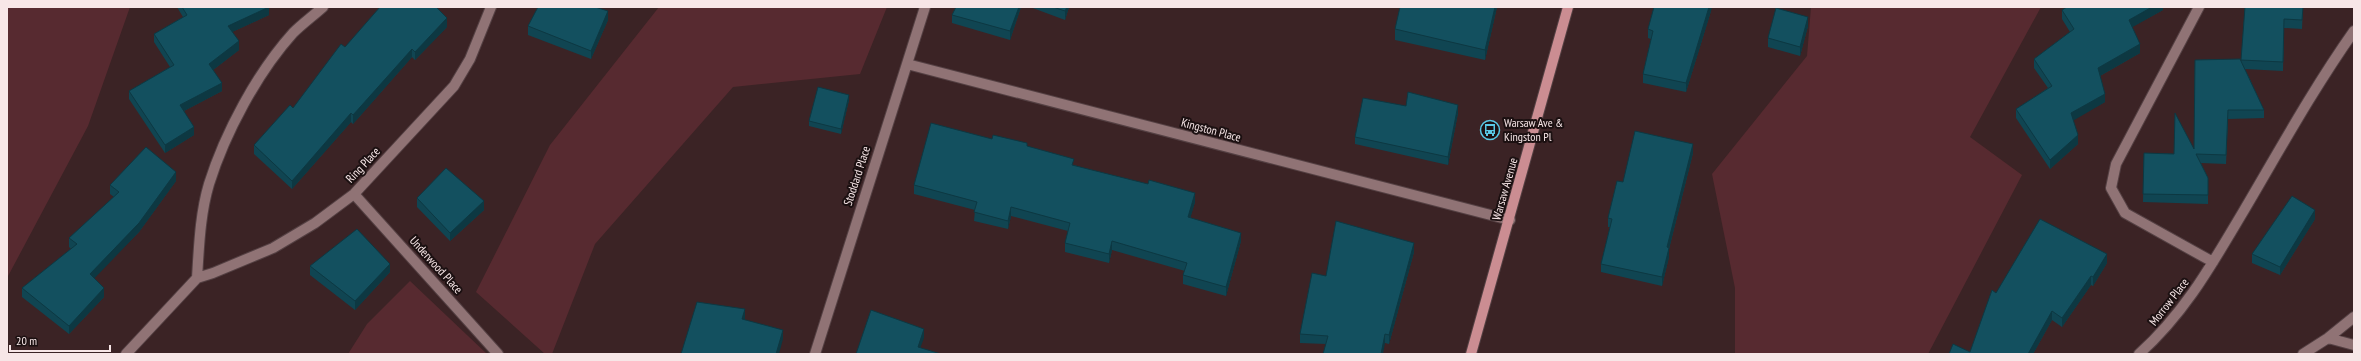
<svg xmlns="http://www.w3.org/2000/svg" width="2361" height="361" font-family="'PT Sans Narrow',sans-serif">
<rect width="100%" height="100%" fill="#3b2325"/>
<!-- green -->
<path fill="#572a30" d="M 7,7 L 130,7 L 88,126 L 7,278 Z
M 659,7 L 887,7 L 860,74 L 733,87 L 595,244 L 552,354 L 545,354 L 476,292 L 550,145 Z
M 1811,7 L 2041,7 L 1970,137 L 2022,175 L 1928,354 L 1735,354 L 1735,288 L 1712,174 L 1807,56 Z
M 410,281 L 487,354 L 348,354 L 367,324 Z"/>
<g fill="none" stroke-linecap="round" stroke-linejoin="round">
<defs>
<path id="minor" d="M 2199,7 L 2116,164 L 2111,188 L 2125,213 L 2213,262
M 907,64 L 1510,220
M 354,194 L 498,354
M 197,278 C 199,247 200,214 209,184 C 225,133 257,73 293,33 C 302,24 313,16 323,7
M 2328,338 L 2354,345
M 126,354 L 197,278 L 213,273 L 273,248 L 315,223 L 354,194 L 454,86 L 470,59 L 491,7
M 815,354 L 925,7
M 2139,354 C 2185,313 2212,264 2243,212 C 2279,151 2313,89 2354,31
M 2303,354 L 2328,338 L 2354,317"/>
<path id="major" d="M 1471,354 L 1568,7"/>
</defs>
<!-- minor casing -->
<use href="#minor" stroke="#544043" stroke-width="12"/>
<!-- major casing -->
<use href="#major" stroke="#544043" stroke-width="12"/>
<!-- minor -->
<use href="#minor" stroke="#907375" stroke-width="10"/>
<!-- major -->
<use href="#major" stroke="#cb8d92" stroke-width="10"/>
</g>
<!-- wall -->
<path fill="#104552" d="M 177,7 L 269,7 L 269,15 L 232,32 L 239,50 L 213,70 L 222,91 L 184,111 L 194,135 L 165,153 L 129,99 L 129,91 L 170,67 L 154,42 L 154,34 L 183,17 Z
M 1021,7 L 1010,40 L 952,23 L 952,15 Z
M 1030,7 L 1069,7 L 1065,20 Z
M 1497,7 L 1485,60 L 1395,40 L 1395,29 Z
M 2163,7 L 2163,10 L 2132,27 L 2140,53 L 2100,76 L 2105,102 L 2073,120 L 2078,144 L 2050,169 L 2016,118 L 2016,109 L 2048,88 L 2034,68 L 2034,59 L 2070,32 L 2062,19 L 2062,10 Z
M 2245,7 L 2303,7 L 2302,29 L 2284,28 L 2283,71 L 2245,69 L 2264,110 L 2264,118 L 2228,119 L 2226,164 L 2201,163 L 2208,178 L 2208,204 L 2143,202 L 2144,153 L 2174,154 L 2194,149 L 2241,63 Z
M 1711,11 L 1686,92 L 1643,83 L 1643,74 L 1651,39 L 1648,38 L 1648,29 Z
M 608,20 L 591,59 L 528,35 L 528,26 Z
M 1808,26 L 1800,56 L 1768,47 L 1768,38 Z
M 447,27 L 415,60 L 412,57 L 353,124 L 351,122 L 292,189 L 254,154 L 254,145 L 293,108 Z
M 849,100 L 841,134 L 809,126 L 809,121 Z
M 1406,106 L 1458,113 L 1448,165 L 1355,144 L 1355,137 Z
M 992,139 L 1027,146 L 1074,165 L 1195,202 L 1190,218 L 1241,241 L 1226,296 L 1183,284 L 1183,275 L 1185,271 L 1112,250 L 1109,263 L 1065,252 L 1065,243 L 1068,231 L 1011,216 L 1008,229 L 974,221 L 975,210 L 914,194 L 914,185 Z
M 1693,153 L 1669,249 L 1669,257 L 1662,286 L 1601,272 L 1601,264 L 1610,227 L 1608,227 L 1608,218 L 1623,182 Z
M 176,181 L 139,232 L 94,278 L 104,297 L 69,334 L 22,297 L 22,288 L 71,249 L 69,247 L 69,238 L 114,197 L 110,194 L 110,185 Z
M 417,198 L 484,210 L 450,241 L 417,207 Z
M 2315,219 L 2280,275 L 2252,263 L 2252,254 Z
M 1414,252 L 1389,344 L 1385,343 L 1326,344 L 1300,343 L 1300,334 L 1326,276 Z
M 2107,263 L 2093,286 L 2091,285 L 2062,327 L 2052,320 L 2033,354 L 1949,354 L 1970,352 L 1996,293 Z
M 310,266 L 390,272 L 355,310 L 310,275 Z"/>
<!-- shaded-wall -->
<path fill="#0d3842" d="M 269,7 L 269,15 L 228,34 L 228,26 Z
M 1019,7 L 1021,7 L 1010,40 L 1010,31 Z
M 1067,7 L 1069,7 L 1065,20 L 1065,11 Z
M 1495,7 L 1497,7 L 1485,60 L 1485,50 Z
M 1709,7 L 1712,7 L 1711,11 L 1686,92 L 1686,83 Z
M 2152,7 L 2163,7 L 2163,10 L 2129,29 L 2129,20 Z
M 608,11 L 608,20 L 591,59 L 591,51 Z
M 1808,17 L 1808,26 L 1800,56 L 1800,47 Z
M 447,18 L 447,27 L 415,60 L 415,52 Z
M 239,41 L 239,50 L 209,73 L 209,64 Z
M 2140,44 L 2140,53 L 2098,77 L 2098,68 Z
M 412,49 L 412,57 L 353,124 L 353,115 Z
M 222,83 L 222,91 L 180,113 L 180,105 Z
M 2105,94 L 2105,102 L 2071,122 L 2071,113 Z
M 849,95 L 849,100 L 841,134 L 841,129 Z
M 1458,105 L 1458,113 L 1448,165 L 1448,157 Z
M 351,113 L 351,122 L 292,189 L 292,181 Z
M 194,127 L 194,135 L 165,153 L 165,145 Z
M 2078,135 L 2078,144 L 2050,169 L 2050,160 Z
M 1693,144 L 1693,153 L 1669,249 L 1669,257 L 1662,286 L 1662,277 L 1667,247 Z
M 176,172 L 176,181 L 139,232 L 90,283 L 90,274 Z
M 1195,193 L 1195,202 L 1188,226 L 1188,217 Z
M 484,201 L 484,210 L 450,241 L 450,233 Z
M 1011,207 L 1011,216 L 1008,229 L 1008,221 Z
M 2315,210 L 2315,219 L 2280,275 L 2280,267 Z
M 1241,233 L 1241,241 L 1226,296 L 1226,287 Z
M 1112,241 L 1112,250 L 1109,263 L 1109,254 Z
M 1414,243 L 1414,252 L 1389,344 L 1389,335 Z
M 2107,254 L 2107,263 L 2093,286 L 2093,277 Z
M 390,264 L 390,272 L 355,310 L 355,301 Z
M 2091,276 L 2091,285 L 2062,327 L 2062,318 Z
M 104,288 L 104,297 L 69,334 L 69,326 Z
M 745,309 L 745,318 L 742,328 L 742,319 Z
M 2052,311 L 2052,320 L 2033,354 L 2028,354 Z
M 924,329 L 924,338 L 918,354 L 918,347 Z
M 783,330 L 783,339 L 779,354 L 776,354 Z
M 1385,334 L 1385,343 L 1383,354 L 1381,354 Z"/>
<!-- building -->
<path fill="#13505f" stroke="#0d3842" d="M 182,7 L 269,7 L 228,26 L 239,41 L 209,64 L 222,83 L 180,105 L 194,127 L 165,145 L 129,91 L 174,65 L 154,34 L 187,15 Z
M 380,7 L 436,7 L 447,18 L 415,52 L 412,49 L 353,115 L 351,113 L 292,181 L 254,145 L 290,105 L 293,108 L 341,44 L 345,47 Z
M 538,7 L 595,7 L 608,11 L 591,51 L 528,26 Z
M 956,7 L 1019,7 L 1010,31 L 952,15 Z
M 1053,7 L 1067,7 L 1065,11 Z
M 1400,7 L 1495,7 L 1485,50 L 1395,29 Z
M 1654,7 L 1709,7 L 1686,83 L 1643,74 L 1653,31 L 1648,29 Z
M 2067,7 L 2152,7 L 2129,20 L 2140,44 L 2098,68 L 2105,94 L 2071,113 L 2078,135 L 2050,160 L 2016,109 L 2052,86 L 2034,59 L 2074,29 L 2062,10 Z
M 2245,7 L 2303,7 L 2302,20 L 2284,19 L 2283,62 L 2241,60 Z
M 1776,8 L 1808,17 L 1800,47 L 1768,38 Z
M 2240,59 L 2264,110 L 2228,110 L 2226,155 L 2196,154 L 2208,178 L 2208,195 L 2143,194 L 2144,153 L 2174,154 L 2175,113 L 2194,149 L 2195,60 Z
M 818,87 L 849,95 L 841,129 L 809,121 Z
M 1408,92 L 1458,105 L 1448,157 L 1355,137 L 1363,98 L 1406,106 Z
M 931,123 L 992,139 L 993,135 L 1027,143 L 1027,146 L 1074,159 L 1072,165 L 1148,184 L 1149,180 L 1195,193 L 1188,217 L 1241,233 L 1226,287 L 1183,275 L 1187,263 L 1112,241 L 1109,254 L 1065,243 L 1070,223 L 1011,207 L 1008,221 L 974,212 L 977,202 L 914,185 Z
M 1635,131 L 1693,144 L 1667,247 L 1669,248 L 1662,277 L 1601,264 L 1612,219 L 1608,218 L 1617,181 L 1623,182 Z
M 146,147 L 176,172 L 139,223 L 90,274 L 104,288 L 69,326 L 22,288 L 77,244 L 69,238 L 119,192 L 110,185 Z
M 446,168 L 484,201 L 450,233 L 417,198 Z
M 2292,196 L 2315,210 L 2280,267 L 2252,254 Z
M 2040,219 L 2107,254 L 2093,277 L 2091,276 L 2062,318 L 2052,311 L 2028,354 L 2006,354 L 2005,353 L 2004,354 L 1949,354 L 1953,344 L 1970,352 L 1992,290 L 1996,293 Z
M 1336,221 L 1414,243 L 1389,335 L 1385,334 L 1381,354 L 1323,354 L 1328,336 L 1300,334 L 1312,273 L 1326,276 Z
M 357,229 L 390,264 L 355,301 L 310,266 Z
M 697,302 L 745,309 L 742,319 L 783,330 L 776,354 L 681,354 Z
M 871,310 L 924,329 L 918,347 L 941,354 L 856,354 Z"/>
<!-- icons -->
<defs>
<symbol id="bus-ring" viewBox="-11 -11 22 22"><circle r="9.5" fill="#1b1011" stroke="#59c8e5" stroke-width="1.5"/><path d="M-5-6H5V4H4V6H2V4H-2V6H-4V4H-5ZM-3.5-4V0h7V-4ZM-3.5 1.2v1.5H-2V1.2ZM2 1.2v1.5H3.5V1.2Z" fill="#59c8e5"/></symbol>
</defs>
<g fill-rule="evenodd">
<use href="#bus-ring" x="1479" y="119" width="22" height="22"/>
</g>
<g text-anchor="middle" stroke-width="4" stroke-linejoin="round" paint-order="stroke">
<!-- poi labels -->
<g font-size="12" fill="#f7e6e7" stroke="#1b1011" text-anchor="start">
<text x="1504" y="127">Warsaw Ave &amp;<tspan x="1504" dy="14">Kingston Pl</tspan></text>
</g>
<!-- street labels -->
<g font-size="12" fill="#f7e6e7" stroke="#1b1011">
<text transform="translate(1211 130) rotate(15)" y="4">Kingston Place</text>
<text transform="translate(363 165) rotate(-47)" y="4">Ring Place</text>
<text transform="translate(857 176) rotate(-72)" y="4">Stoddard Place</text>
<text transform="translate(1505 189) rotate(-74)" y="4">Warsaw Avenue</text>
<text transform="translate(436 265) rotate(48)" y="4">Underwood Place</text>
<text transform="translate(2169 302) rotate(-52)" y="4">Morrow Place</text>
</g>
</g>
<!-- border -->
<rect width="2361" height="361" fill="none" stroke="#f7e6e7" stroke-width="16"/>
<!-- scale -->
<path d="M10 345v6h100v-6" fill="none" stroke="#f7e6e7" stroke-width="2"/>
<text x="16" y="345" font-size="12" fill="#f7e6e7" stroke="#1b1011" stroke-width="3" paint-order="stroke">20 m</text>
</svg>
